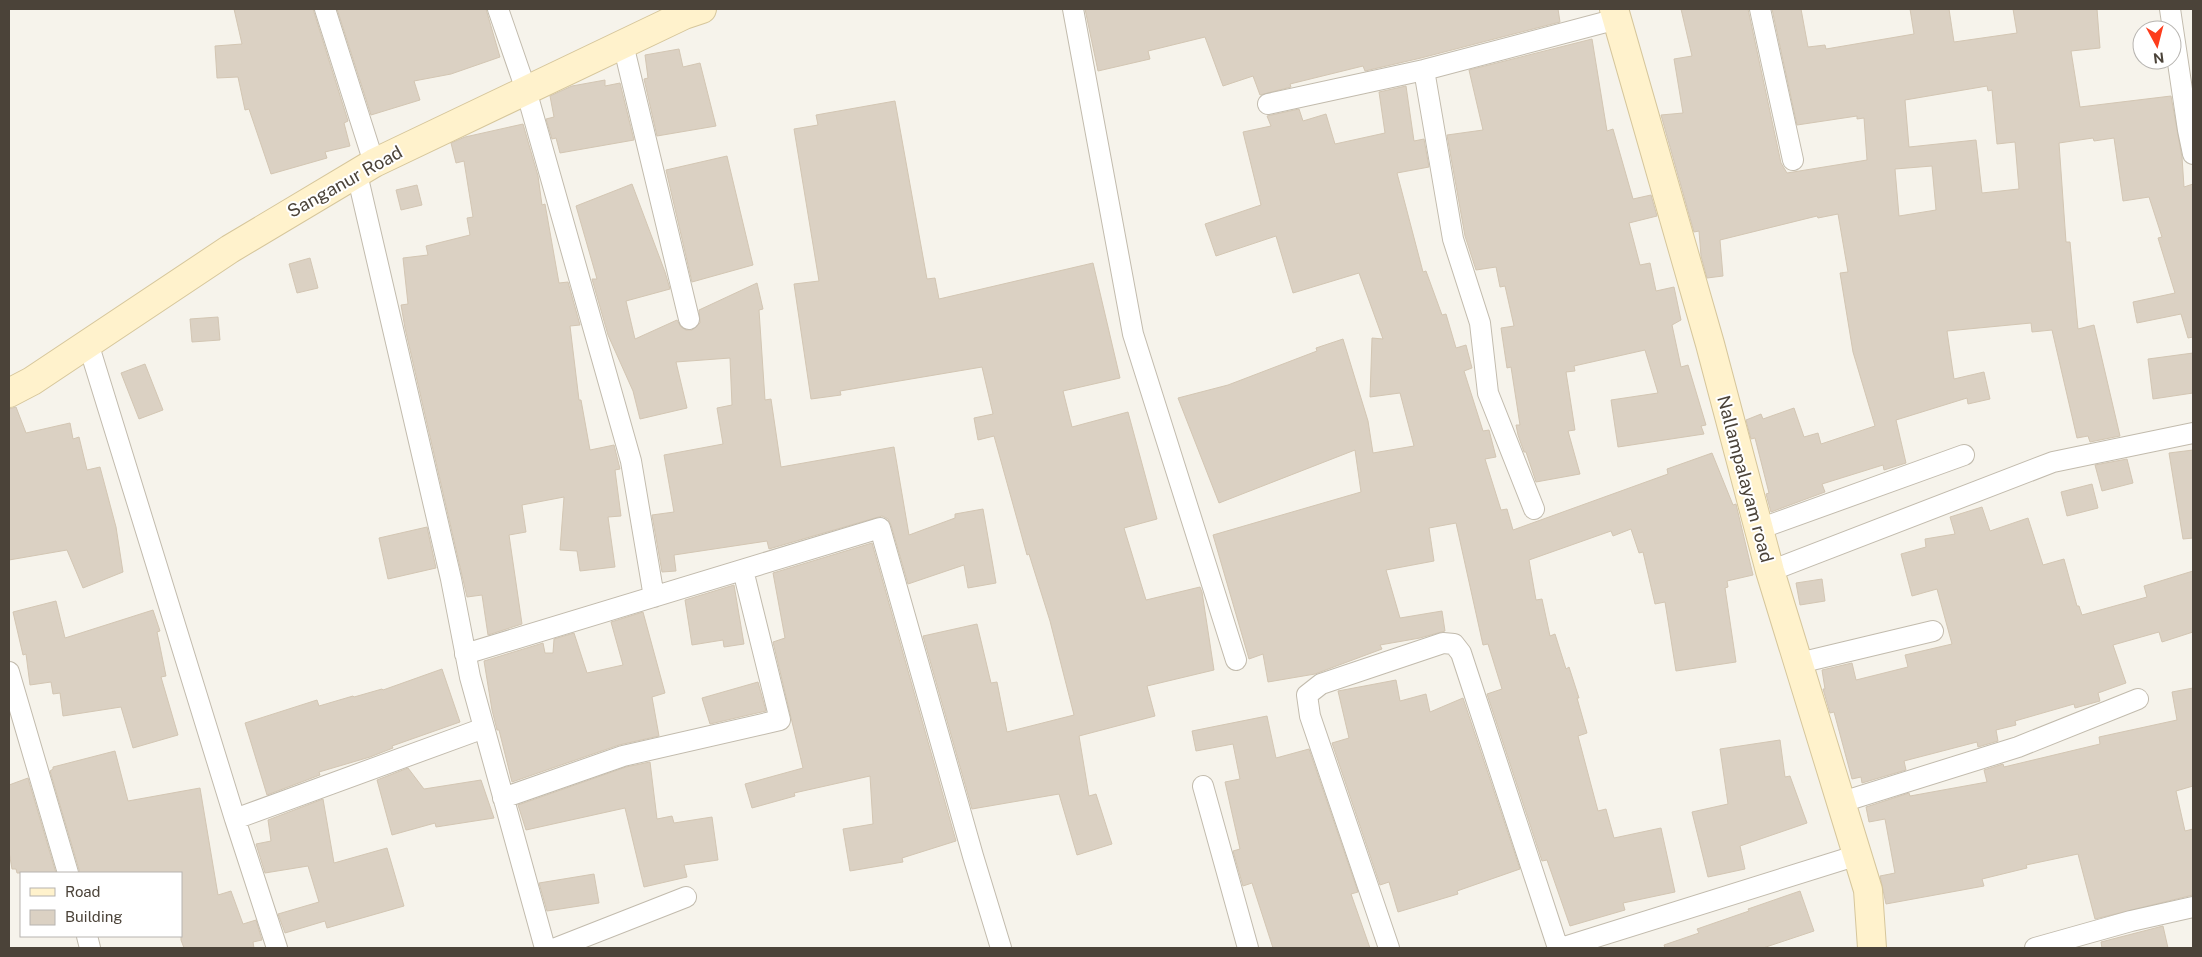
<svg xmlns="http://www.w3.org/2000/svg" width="2202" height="957" font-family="'Public Sans',sans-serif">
<rect width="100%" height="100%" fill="#f6f3eb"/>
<!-- building -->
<path fill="#dbd1c3" stroke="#d3c6b3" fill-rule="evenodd" d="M 234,9 L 313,9 L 348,121 L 344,123 L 350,146 L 325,152 L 327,158 L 271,174 L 249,109 L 245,110 L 238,77 L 217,78 L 215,46 L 242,44 Z
M 337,9 L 486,9 L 500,57 L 451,74 L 414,81 L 420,100 L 371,115 Z
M 1085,9 L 1558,9 L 1560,22 L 1421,58 L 1365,71 L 1363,66 L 1290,84 L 1291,87 L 1260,95 L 1253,76 L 1223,86 L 1205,37 L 1148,51 L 1150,59 L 1098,71 Z
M 1681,9 L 1748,9 L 1781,163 L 1787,173 L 1867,160 L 1864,118 L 1857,119 L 1857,116 L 1797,125 L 1772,9 L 1801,9 L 1808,47 L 1825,45 L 1826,49 L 1914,34 L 1910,9 L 1949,9 L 1954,42 L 2017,33 L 2013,9 L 2097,9 L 2100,48 L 2071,51 L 2080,107 L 2171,96 L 2182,157 L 2184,187 L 2193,184 L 2193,337 L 2188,338 L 2181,314 L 2137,323 L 2133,302 L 2175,293 L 2158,238 L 2162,237 L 2149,197 L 2123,201 L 2114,138 L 2094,141 L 2093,138 L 2059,143 L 2066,242 L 2070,242 L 2078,329 L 2094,325 L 2120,436 L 2090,442 L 2088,436 L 2077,438 L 2052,330 L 2032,332 L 2031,323 L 1947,331 L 1954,379 L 1984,372 L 1990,399 L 1968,404 L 1967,398 L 1896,420 L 1906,463 L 1884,470 L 1883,465 L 1822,484 L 1825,492 L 1771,512 L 1766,494 L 1769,493 L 1755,438 L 1751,439 L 1746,420 L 1761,414 L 1763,419 L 1794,408 L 1804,437 L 1818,433 L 1821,444 L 1875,426 L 1853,352 L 1840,273 L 1848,272 L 1838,214 L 1818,218 L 1817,216 L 1720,240 L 1723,276 L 1707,278 L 1701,256 L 1699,231 L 1694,232 L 1661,115 L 1683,113 L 1674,59 L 1692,56 ZM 1987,86 L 1988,91 L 1992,90 L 1997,144 L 2015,142 L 2019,189 L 1982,193 L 1976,140 L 1909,147 L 1905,100 ZM 1932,166 L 1936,210 L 1899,216 L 1895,169 Z
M 1592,39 L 1607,131 L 1613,129 L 1633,199 L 1651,195 L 1657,216 L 1629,223 L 1640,265 L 1650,263 L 1656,291 L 1674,287 L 1681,320 L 1672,325 L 1681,367 L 1688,365 L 1706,425 L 1701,426 L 1704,434 L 1618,447 L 1611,400 L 1658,393 L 1645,350 L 1574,366 L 1575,371 L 1566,372 L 1575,430 L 1568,431 L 1580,474 L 1536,482 L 1526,452 L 1524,452 L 1518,435 L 1516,425 L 1520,425 L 1511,367 L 1507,368 L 1501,328 L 1514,326 L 1505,286 L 1500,287 L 1496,267 L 1476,270 L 1465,236 L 1447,135 L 1483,130 L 1469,70 Z
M 679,49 L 683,67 L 700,63 L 716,126 L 657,136 L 644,79 L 648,78 L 645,55 Z
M 605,80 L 605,86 L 620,83 L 634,140 L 560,153 L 556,138 L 552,139 L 546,119 L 554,117 L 550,96 L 572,86 Z
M 1406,86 L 1414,141 L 1424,139 L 1429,167 L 1397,173 L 1423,272 L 1426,271 L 1442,315 L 1446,314 L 1456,348 L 1466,345 L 1472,368 L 1464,371 L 1483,431 L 1489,430 L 1496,457 L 1485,459 L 1501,510 L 1507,509 L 1513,530 L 1668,474 L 1667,469 L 1712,453 L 1733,505 L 1736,504 L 1753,575 L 1727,581 L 1728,587 L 1725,588 L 1736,662 L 1676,671 L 1665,602 L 1655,604 L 1643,552 L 1639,553 L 1631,529 L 1613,536 L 1611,531 L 1529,560 L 1536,600 L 1542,599 L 1550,636 L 1555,634 L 1566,669 L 1569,667 L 1579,698 L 1577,698 L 1587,733 L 1578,736 L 1598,811 L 1606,809 L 1614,838 L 1661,828 L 1675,892 L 1623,903 L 1625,910 L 1570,926 L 1547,860 L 1542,861 L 1487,694 L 1502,689 L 1488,644 L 1483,645 L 1456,523 L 1429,528 L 1434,561 L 1386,570 L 1400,618 L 1442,611 L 1445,631 L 1420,638 L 1380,645 L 1382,649 L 1315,674 L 1268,682 L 1263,654 L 1249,659 L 1213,535 L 1361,492 L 1355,450 L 1219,503 L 1178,398 L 1228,385 L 1317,351 L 1316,348 L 1343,339 L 1368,421 L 1373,453 L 1414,446 L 1400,393 L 1370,397 L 1372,338 L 1383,339 L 1359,273 L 1293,293 L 1276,236 L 1216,256 L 1205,224 L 1261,205 L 1243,132 L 1271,126 L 1267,116 L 1299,109 L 1303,121 L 1326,114 L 1335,144 L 1385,133 L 1379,92 Z
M 895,101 L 927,279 L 935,278 L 939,299 L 1093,263 L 1120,378 L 1063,391 L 1072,427 L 1128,412 L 1157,519 L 1124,528 L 1146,600 L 1200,587 L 1202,592 L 1214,670 L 1147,686 L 1155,716 L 1079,736 L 1089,796 L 1096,794 L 1112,844 L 1077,855 L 1059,794 L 972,809 L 923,636 L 977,624 L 991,683 L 997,682 L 1007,732 L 1074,715 L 1050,621 L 1029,554 L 1027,555 L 994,436 L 978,440 L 974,418 L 993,414 L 982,367 L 840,391 L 841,395 L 811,399 L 794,284 L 819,281 L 794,129 L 818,125 L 816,115 Z
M 523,124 L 538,176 L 542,205 L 545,204 L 559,283 L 568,282 L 580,325 L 570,326 L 579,400 L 581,400 L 590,450 L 614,445 L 620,469 L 615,470 L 621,516 L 608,517 L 615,567 L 580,571 L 577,551 L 560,550 L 564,497 L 522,505 L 526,532 L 509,535 L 522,624 L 488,635 L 482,595 L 467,597 L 405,328 L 401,305 L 408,304 L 403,258 L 428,255 L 426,246 L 470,235 L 467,218 L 473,217 L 464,161 L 456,163 L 451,143 L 465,137 Z
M 727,156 L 753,265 L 692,282 L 666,170 Z
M 632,184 L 665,272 L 670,289 L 626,301 L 635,339 L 677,320 L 681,327 L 686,330 L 692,330 L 700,323 L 699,310 L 757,283 L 763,309 L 759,310 L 765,400 L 771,399 L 781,467 L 894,447 L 909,535 L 955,518 L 955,514 L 983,509 L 996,583 L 968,588 L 964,565 L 908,584 L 891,525 L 888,519 L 882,516 L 769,549 L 767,541 L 674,555 L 676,571 L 662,572 L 652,515 L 674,512 L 664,455 L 723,444 L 717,408 L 732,405 L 730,358 L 676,362 L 687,408 L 640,419 L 633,391 L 608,335 L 592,279 L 597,279 L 576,206 Z
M 417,185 L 422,205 L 401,210 L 396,190 Z
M 310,258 L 318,288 L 297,293 L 289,264 Z
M 218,317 L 220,340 L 192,342 L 190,319 Z
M 2193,353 L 2193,393 L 2153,399 L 2148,359 Z
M 145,364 L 163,410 L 139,419 L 121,373 Z
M 16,407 L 26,433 L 70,423 L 73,439 L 79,437 L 87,470 L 100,467 L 116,527 L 123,572 L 83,588 L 67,550 L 9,560 L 9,409 Z
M 2193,450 L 2193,538 L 2183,539 L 2169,453 Z
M 2127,459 L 2133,483 L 2102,491 L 2095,465 Z
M 2092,484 L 2098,508 L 2067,516 L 2061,492 Z
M 1982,507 L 1990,531 L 2028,518 L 2043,565 L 2064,559 L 2077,606 L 2079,606 L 2082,615 L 2147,597 L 2144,586 L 2193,571 L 2193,632 L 2162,642 L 2159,632 L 2113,645 L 2126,683 L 2098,693 L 2100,701 L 2075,708 L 2074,704 L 2015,721 L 2016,725 L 1996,730 L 1998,741 L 1978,747 L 1977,742 L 1904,761 L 1906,770 L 1862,783 L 1861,777 L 1852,779 L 1834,712 L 1830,713 L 1823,689 L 1825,689 L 1822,670 L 1852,663 L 1856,680 L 1908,667 L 1905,655 L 1952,644 L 1937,589 L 1912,596 L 1901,554 L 1926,547 L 1925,539 L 1955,534 L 1950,517 Z
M 427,527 L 436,568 L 388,579 L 379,538 Z
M 872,543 L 956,841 L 902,858 L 903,862 L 850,871 L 843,829 L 873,824 L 870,776 L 794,793 L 795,796 L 752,808 L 745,784 L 803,768 L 773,642 L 785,638 L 773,573 Z
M 1822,579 L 1825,601 L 1800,605 L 1796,583 Z
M 734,585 L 744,644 L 724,647 L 723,640 L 692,645 L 685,600 Z
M 56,601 L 65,638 L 153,610 L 160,631 L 157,632 L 166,676 L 161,677 L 178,735 L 133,748 L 121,707 L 63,716 L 60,693 L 53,694 L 51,682 L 30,685 L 26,654 L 23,655 L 13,612 Z
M 643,612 L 665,693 L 652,697 L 659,736 L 619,745 L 512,782 L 499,730 L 497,730 L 492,710 L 484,661 L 543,643 L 545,653 L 553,653 L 554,639 L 574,633 L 587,673 L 623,665 L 611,622 Z
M 442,669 L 460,722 L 392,746 L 393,748 L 370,757 L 319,772 L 320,775 L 267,795 L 245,723 L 317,700 L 319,706 L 353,696 L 354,697 L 382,689 L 383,690 Z
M 1396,680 L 1400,701 L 1426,694 L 1430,712 L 1463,698 L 1520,869 L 1457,891 L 1458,894 L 1398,912 L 1389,882 L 1380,885 L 1332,743 L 1349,738 L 1338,691 Z
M 758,682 L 766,711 L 710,724 L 702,698 Z
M 2193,688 L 2193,786 L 2176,791 L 2185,831 L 2193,829 L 2193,895 L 2095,919 L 2078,854 L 2026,865 L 2027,868 L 1982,879 L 1984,886 L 1886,904 L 1880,876 L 1895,873 L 1885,819 L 1869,822 L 1866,807 L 1909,793 L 1910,796 L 1987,782 L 1984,770 L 2003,764 L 2004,767 L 2100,744 L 2099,737 L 2177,720 L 2172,692 Z
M 1267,716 L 1276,758 L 1309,749 L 1358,892 L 1351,894 L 1370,948 L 1273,948 L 1252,883 L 1243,886 L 1233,851 L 1240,849 L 1225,782 L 1240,779 L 1233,744 L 1196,751 L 1192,731 Z
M 1780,740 L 1785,777 L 1790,776 L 1807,823 L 1740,846 L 1745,869 L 1708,877 L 1692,812 L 1728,804 L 1720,749 Z
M 115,751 L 128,801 L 200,788 L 218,895 L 231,891 L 243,924 L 256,920 L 262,940 L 253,942 L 254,948 L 184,948 L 181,940 L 181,873 L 80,873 L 50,771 L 53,769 L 53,767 Z
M 650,762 L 657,819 L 672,816 L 674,823 L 712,817 L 718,860 L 684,865 L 687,877 L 644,887 L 625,808 L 526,830 L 518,805 L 626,767 Z
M 408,768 L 424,789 L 481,780 L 494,818 L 436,827 L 435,823 L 392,835 L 377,780 Z
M 28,778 L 56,873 L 17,873 L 16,869 L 12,869 L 9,852 L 9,785 Z
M 323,799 L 334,863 L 387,848 L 404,906 L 327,928 L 325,921 L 285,933 L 278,914 L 319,902 L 308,866 L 265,873 L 256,844 L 271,841 L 268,820 Z
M 594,874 L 599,903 L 547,911 L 539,883 Z
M 1800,891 L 1814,931 L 1763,948 L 1665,948 L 1664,945 L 1699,933 L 1697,929 L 1749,911 L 1748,909 Z
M 2163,926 L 2168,948 L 2102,948 L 2101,942 Z"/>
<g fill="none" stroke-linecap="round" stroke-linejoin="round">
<defs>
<path id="street" d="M 325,9 L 374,163
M 498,9 L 526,90 L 631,461 L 654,597
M 1073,9 L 1133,334 L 1236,660
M 1760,9 L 1793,160
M 2170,9 L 2188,130 L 2193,154
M 623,44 L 689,319
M 1424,70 L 1453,239 L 1480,323 L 1488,393 L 1534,509
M 1268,104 L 1424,70 L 1617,19
M 357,174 L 451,579 L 470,677 L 545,948
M 88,343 L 235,819 L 484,728
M 1759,529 L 1964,455
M 1770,571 L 2053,462 L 2193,433
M 465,654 L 880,528 L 973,856 L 1001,948
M 1799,663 L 1933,631
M 9,672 L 68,873
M 1203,786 L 1248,948
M 503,798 L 623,756 L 780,720 L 743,570
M 1842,802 L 2018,747 L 2138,699
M 235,819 L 277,948
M 87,936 L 90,948
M 556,948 L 686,897
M 1389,948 L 1310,716 L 1307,695 L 1321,684 L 1443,643 L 1454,644 L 1461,653 L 1558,948
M 1561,948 L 1858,855
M 2035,948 L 2131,921 L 2193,907"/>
<path id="secondary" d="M 1614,9 L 1710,344 L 1770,571 L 1868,890 L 1872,948
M 9,393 L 32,381 L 230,249 L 374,163 L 684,15 L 702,9"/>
</defs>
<!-- street casing -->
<use href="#street" stroke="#c2bbad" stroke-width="22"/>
<!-- secondary casing -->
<use href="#secondary" stroke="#d6c69b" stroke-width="30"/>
<!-- street -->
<use href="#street" stroke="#fff" stroke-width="20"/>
<!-- secondary -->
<use href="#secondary" stroke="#fff2cc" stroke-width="28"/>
</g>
<g text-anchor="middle" stroke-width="4" stroke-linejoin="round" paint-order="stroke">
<!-- street labels -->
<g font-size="18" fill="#4b4339" stroke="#fff">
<text transform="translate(345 182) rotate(-29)" y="6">Sanganur Road</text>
<text transform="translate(1745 479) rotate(75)" y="6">Nallampalayam road</text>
</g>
</g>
<!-- border -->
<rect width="2202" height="957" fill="none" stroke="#4b4339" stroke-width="20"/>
<!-- legend -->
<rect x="20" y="872" width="162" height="65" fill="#ffffff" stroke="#b7b4b0"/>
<rect x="30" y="888" width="25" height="8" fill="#fff2cc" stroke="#b7b4b0"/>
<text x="65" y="897" font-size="15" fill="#4b4339">Road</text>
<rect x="30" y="910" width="25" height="15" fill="#dbd1c3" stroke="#b7b4b0"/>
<text x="65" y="922" font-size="15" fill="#4b4339">Building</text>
<!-- north arrow -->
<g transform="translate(2157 45) rotate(173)"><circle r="24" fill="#ffffff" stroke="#b7b4b0"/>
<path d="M0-4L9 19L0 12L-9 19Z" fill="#fd3c1c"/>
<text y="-8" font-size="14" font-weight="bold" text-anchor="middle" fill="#4b4339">N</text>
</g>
</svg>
